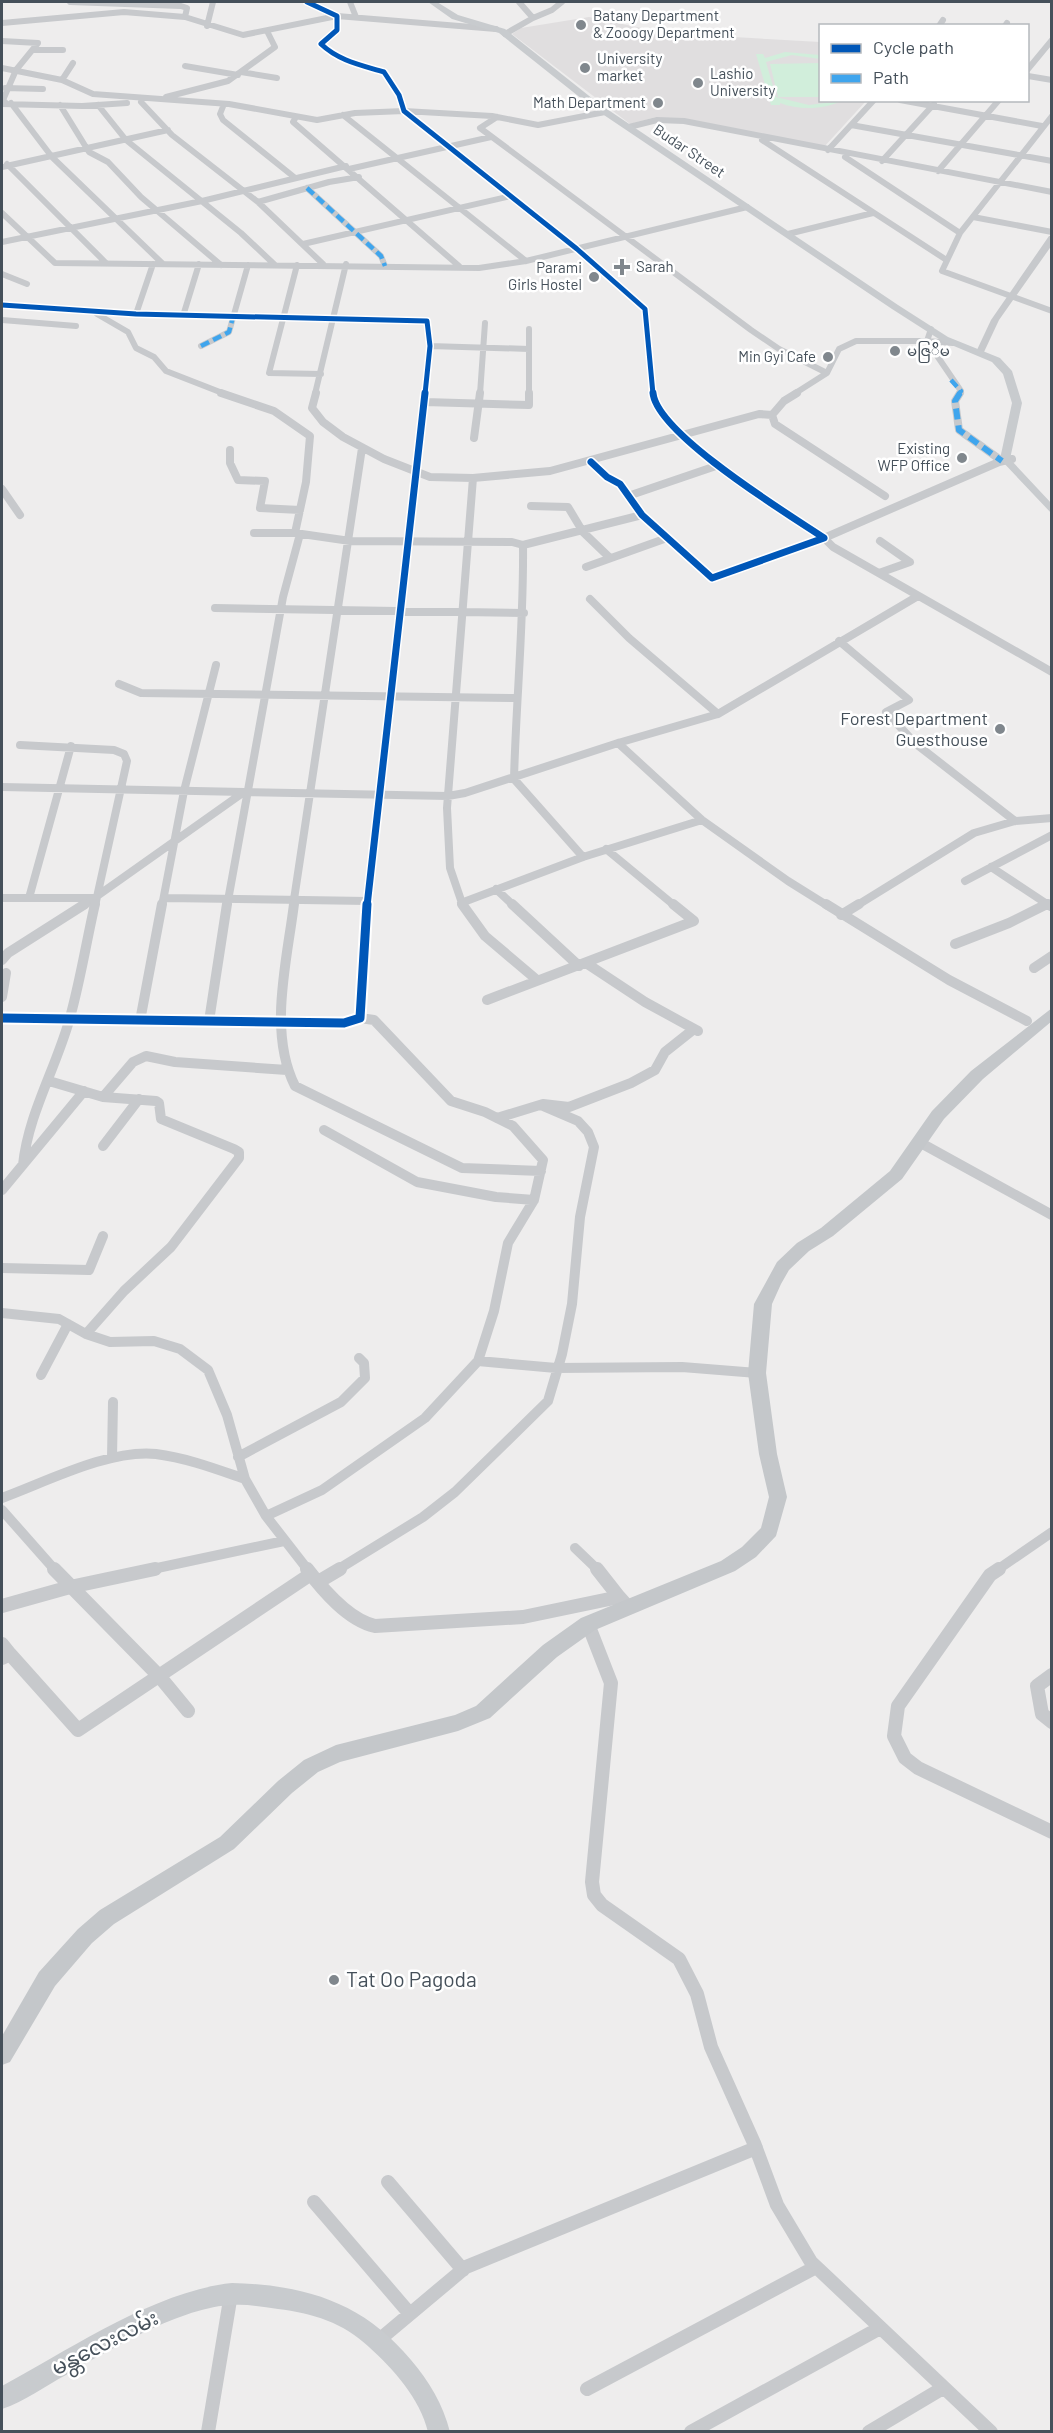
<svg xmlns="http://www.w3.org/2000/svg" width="1053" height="2433" font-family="Barlow,'Noto Sans Myanmar',sans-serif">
<rect width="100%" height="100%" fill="#eeeded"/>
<!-- education -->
<path fill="#e0dedf" d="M 589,17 L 665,33 L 820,42 L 820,100 L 866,101 L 824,147 L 656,117 L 630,124 L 512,34 L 521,28 Z"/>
<!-- green -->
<path fill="#d1eedb" d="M 785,52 L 820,55 L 820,59 L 792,55 L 766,62 L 776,97 L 809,105 L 841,101 C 824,110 798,110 780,103 L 780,105 L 771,105 L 756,54 L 763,54 L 765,58 Z
M 820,63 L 820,97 L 778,97 L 770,64 Z"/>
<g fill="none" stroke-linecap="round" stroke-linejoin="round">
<!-- minor-far3 -->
<path stroke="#c7c9cc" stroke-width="6" d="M 70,2 L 181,6 L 187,8 L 185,17
M 307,2 L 337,16 L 337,30 L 321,44 C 339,61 361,65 384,72 L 399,95 L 404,111 L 577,249 L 645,309 L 653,394
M 350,2 L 356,17
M 533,18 L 552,10 L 562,2
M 2,23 L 124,12 L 185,17 L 243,35 L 337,16 L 496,29
M 207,26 L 213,2
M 939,26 L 943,20
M 1005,26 L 1007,23
M 505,34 L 533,18 L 519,2
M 2,41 L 38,43 L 16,70 L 3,100 L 6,103
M 33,50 L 63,50
M 185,66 L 238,75
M 2,68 L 62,80 L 93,94 L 229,104 L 317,120 L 355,113 L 404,111 L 492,116 L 538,125 L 605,112
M 1028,69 L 1052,40
M 241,72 L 277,78
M 1028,76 L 1052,80
M 62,80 L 73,63
M 5,88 L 43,89
M 166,97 L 228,81 L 275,47 L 267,31
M 900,100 L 1042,126
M 141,102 L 172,135 L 258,202 L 323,264
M 11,103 L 52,157 L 163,264
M 2,104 L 82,106 L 127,103
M 224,104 L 220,114 L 223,120 L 294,177
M 60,105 L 89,152 L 108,162 L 141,197 L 221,265
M 98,105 L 126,140 L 241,233 L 275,265
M 343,115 L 526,261
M 1052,116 L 960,233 L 942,271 L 1052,311
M 296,117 L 293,122 L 459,266
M 497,117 L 480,128 L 751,330 L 779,349 L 827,373
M 851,125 L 1052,161
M 629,127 L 657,120 L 684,121 L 1052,192
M 762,140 L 945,259
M 828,150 L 874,100
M 845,157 L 960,233
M 882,161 L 934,104
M 7,164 L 106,263
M 2,167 L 168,130
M 349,169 L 491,137
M 938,171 L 999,100
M 307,188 L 381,256 L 385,266
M 258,202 L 329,182 L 359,177
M 2,213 L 55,263 L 479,268 L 526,261 L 747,207
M 973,217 L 1052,232
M 788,234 L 873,213
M 2,242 L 202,201 L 346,166
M 303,244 L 511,196
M 297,265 L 269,373 L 321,374
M 2,274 L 27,284
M 2,305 L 136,314 L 427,321 L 430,346 L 425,394
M 97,314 L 128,332 L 136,348 L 154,357 L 166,371 L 225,394
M 136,314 L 153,264
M 183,316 L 199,264
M 2,320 L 76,326
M 529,329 L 529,394
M 931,329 L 927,341 L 953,343
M 201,346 L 229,332 L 248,265
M 430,346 L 529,349
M 315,394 L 346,264
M 480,394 L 485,323
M 794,394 L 827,373 L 839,349 L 856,341 L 927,341 L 961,391 L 959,394"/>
<!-- minor-far2 -->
<path stroke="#c7c9cc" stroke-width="8" d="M 221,393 L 274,411 L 310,436 L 306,482 L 295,533 L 350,541 L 512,542 L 523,545 C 524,623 516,701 514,779 L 583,857
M 316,393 L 312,408 L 323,422 L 343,437 L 384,459 L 430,477 L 473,478 L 550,471 L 759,414 L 772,415
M 797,393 L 784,401 L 772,415 L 775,424 L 885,496
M 960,393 L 955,401 L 959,430 L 1002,461
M 425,402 L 529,405 L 529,393
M 474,438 L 480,393
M 230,450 L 230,463 L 238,480 L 265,481 L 260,508 L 300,510
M 1012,459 L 999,462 L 824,538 L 833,547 L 1052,672
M 591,462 L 607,477 L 620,484 L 642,515 L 712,578 L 824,538 C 788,514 657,434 653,393
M 2,489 L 20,515
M 628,496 L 716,466
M 531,506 L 568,507 L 583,532 L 610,558
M 254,533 L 295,533
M 523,545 L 642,515
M 586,567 L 667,538
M 879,573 L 910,562 L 880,541
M 590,599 L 629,638 L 718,714
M 215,608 L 524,613
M 839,641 L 909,700 L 886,712 L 916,744 L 1015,821
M 119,684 L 141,693 L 516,698
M 618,743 L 702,820 L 788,881 L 828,906
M 20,745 L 114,750 L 124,754 L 127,761 L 95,906
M 2,787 L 244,792
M 606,849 L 675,906
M 991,867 L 1050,906
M 965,881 L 1052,835
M 496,889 L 514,906
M 2,898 L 94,898
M 29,898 L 71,746
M 165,898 L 367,901
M 461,903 L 583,857 L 702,820
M 83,906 L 244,792 L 448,796 L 465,793 L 618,743 L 718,714 L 918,596
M 162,906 L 184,791 L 216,665
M 227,906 L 283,597 L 300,534
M 293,906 L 362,448
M 367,906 L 425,393
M 463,906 L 450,868 L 447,808 L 473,478
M 856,906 L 974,833 L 1015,821 L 1052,818
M 1044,906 L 1047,904"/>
<!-- minor-far1 -->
<path stroke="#c7c9cc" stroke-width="10" d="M 294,904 C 287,961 268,1032 295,1086 L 462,1168 L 541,1171
M 462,904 L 485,936 L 537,980
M 512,904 L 579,966
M 826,904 L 949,980 L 1027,1021
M 1048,904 L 1051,906
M 841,915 L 859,904
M 955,944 L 1009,923 L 1047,904
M 2,960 L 8,953 L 85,904
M 586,963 L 645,1002 L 698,1031
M 1034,968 L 1052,956
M 2,997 L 6,973
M 487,1000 L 694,921 L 673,904
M 2,1018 L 344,1023 L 360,1018 L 367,904
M 140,1021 L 162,904
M 209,1021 L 227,904
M 49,1081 L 103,1097 L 133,1062 L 146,1056 L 175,1062 L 287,1070
M 497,1118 L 543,1104 L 569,1107 L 631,1083 L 655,1070 L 665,1052 L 694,1029
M 324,1130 L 417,1182 L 496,1197 L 534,1200
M 919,1142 L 1052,1215
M 103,1146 L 139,1099
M 23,1165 C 28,1115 55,1070 69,1021 C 80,983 86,943 95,904
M 2,1190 L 84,1091
M 2,1268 L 89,1270 L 103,1236
M 2,1313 L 59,1319 L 86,1334 L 110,1342 L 154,1341 L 180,1349 L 208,1370 L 227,1415 L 245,1479
M 86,1334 L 124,1291 L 171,1247 L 239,1158 L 239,1152 L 234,1149 L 161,1119 L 159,1103 L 156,1101 L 103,1097
M 478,1361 L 556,1368 L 682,1367 L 757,1373
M 41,1375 L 68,1324
M 238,1457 L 341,1402 L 365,1378 L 364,1363 L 359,1358
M 112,1458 L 113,1402
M 2,1498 C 46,1482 109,1449 156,1454 C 187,1458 216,1469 245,1479 L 266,1516 L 308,1570
M 2,1510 L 55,1570
M 266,1516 L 322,1490 L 425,1418 L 478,1361 L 494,1311 L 508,1243 L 534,1200 L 543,1160 L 513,1126 L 485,1112 L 451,1101 L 374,1020 L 360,1018
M 575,1548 L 598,1570
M 148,1570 L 284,1541
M 337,1570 L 423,1517 L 455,1492 L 548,1401 L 562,1354 L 572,1304 L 580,1217 L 594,1147 L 588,1132 L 578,1121 L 543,1106
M 997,1570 L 1052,1532"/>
<!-- minor -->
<path stroke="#c7c9cc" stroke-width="14" d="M 54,1569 L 160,1677 L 188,1711
M 307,1569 C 323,1590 348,1620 375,1626 L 523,1617 L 619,1597 L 627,1606
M 597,1569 L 619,1597
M 999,1569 L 990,1575 L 898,1706 L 894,1736 L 905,1758 L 918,1768 L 1052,1832
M 318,1582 L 340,1569
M 2,1606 L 70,1587 L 155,1569
M 588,1624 L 611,1683 L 592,1882 L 594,1895 L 602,1905 L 679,1959 L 697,1994 L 711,2047 L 754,2143 L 777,2205 L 811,2262 L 991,2432
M 2,1644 L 10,1654
M 2,1658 L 10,1654 L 78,1730 L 311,1574
M 1052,1675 L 1037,1686 L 1042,1714 L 1052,1722
M 388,2182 L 463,2270
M 314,2202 L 410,2314
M 379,2340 L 466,2267 L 756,2148
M 587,2389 L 816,2267
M 208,2432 L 231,2294
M 691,2432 L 880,2328
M 869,2432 L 943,2388"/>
<!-- tertiary -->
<path fill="#c7c9cc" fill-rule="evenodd" d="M 1049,236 L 1052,236 L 1052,245 L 999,320 L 984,352 L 977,354 L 976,352 L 991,320 Z"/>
<!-- secondary -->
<path fill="#c8cbce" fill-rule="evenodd" d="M 428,2 L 437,2 L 458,15 L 505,29 L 598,103 L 898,305 L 948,337 L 1000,358 L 1012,371 L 1022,403 L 1010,459 L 1052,504 L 1052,514 L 1000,459 L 1012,403 L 1003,374 L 992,362 L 942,341 L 892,309 L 592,107 L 499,33 L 452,19 Z
M 232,2283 C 305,2285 363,2302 411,2360 C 429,2381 443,2404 450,2432 L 428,2432 C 420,2398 393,2369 369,2347 C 344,2323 312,2313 278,2309 C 263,2307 248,2304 233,2305 C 183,2306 109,2350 66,2375 C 45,2386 24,2402 2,2409 L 2,2386 C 69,2350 155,2291 232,2283 Z"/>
<!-- primary -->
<path fill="#c4c7ca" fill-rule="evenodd" d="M 1052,1008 L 1052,1021 L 983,1079 L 944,1119 L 902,1179 L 833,1236 L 809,1251 L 789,1270 L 781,1284 L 772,1304 L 766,1373 L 777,1454 L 787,1497 L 776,1536 L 756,1557 L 735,1571 L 595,1630 L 557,1657 L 490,1718 L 458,1731 L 340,1762 L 318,1772 L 292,1793 L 234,1849 L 114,1924 L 92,1943 L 55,1986 L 10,2062 L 2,2065 L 2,2036 L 39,1972 L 78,1929 L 100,1910 L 220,1837 L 278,1781 L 304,1760 L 336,1745 L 455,1715 L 476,1706 L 543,1645 L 581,1618 L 721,1561 L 742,1547 L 761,1528 L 769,1497 L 759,1454 L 748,1373 L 754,1304 L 777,1262 L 797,1243 L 821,1228 L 890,1171 L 932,1111 L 971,1071 Z"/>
<!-- quiet-far1 -->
<path stroke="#3fa5ed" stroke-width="4.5" stroke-dasharray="9 4.5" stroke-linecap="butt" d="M 307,188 L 381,256 L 385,266
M 201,346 L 229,332 L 233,317
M 951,380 L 961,391 L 959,394"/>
<!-- quiet -->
<path stroke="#3fa5ed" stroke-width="6" stroke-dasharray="11 6" stroke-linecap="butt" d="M 960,393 L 955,401 L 959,430 L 1002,461"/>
<defs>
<path id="cycleway-far2" d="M 307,2 L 337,16 L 337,30 L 321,44 C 339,61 361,65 384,72 L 399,95 L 404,111 L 577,249 L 645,309 L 653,394
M 2,305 L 136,314 L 427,321 L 430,346 L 425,394"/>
<path id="cycleway-far1" d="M 591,462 L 607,477 L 620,484 L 642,515 L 712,578 L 824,538 C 788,514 657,434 653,393
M 367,906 L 425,393"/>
<path id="cycleway" d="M 2,1018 L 344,1023 L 360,1018 L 367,904"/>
</defs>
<!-- cycleway-far2 casing -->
<use href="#cycleway-far2" stroke="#fff" stroke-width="8"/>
<!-- cycleway-far1 casing -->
<use href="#cycleway-far1" stroke="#fff" stroke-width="10"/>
<!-- cycleway casing -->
<use href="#cycleway" stroke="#fff" stroke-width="13"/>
<!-- cycleway-far2 -->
<use href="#cycleway-far2" stroke="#0057b8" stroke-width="5"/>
<!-- cycleway-far1 -->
<use href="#cycleway-far1" stroke="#0057b8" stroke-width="7"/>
<!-- cycleway -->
<use href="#cycleway" stroke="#0057b8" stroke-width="9"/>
</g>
<!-- markers -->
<g fill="#80878d" stroke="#fff" stroke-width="2">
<circle cx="581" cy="25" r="6"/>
<circle cx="585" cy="68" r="6"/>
<circle cx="698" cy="83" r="6"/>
<circle cx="658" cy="103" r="6"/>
<path d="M619 258h6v6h6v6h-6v6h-6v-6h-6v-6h6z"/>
<circle cx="594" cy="277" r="6"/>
<circle cx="895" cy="351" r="6"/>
<circle cx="828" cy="357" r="6"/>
<circle cx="962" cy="458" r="6"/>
<circle cx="1000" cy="729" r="6"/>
<circle cx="334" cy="1980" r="6"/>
</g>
<g text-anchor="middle" stroke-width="5" stroke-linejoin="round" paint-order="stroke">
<!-- far-poi labels -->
<g font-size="15" fill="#45505a" stroke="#fff" text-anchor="start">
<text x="593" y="21">Batany Department<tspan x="593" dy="17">&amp; Zooogy Department</tspan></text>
<text x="597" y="64">University<tspan x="597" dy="17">market</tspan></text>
<text x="710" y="79">Lashio<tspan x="710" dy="17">University</tspan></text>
<text x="646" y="108" text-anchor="end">Math Department</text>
<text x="636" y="272">Sarah</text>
<text x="582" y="273" text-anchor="end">Parami<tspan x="582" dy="17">Girls Hostel</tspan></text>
<text x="907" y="356">မဇြ်ိမ</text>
<text x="816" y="362" text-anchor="end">Min Gyi Cafe</text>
<text x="950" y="454" text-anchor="end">Existing<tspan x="950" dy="17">WFP Office</tspan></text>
</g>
<!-- far-street labels -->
<g font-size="15" fill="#45505a" stroke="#fff">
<text transform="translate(689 151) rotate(34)" y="5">Budar Street</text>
</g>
<!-- poi labels -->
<g font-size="18" fill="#45505a" stroke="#fff" text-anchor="end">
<text x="988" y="725">Forest Department<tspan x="988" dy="21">Guesthouse</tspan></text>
</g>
<!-- near-poi labels -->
<g font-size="21" fill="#45505a" stroke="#fff" text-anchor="start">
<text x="346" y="1987">Tat Oo Pagoda</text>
</g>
<!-- near-street labels -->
<g font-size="21" fill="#45505a" stroke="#fff">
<text transform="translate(105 2343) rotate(-27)" y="7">မန္တလေးလမ်း</text>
</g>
</g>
<!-- border -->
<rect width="1053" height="2433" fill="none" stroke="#45505a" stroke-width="6"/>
<!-- legend -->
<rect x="819" y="24" width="210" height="78" fill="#ffffff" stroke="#b5b9bd" stroke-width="1.5"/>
<rect x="831" y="44" width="30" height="9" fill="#0057b8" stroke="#b5b9bd" stroke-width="1.5"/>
<text x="873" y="54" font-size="18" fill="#45505a">Cycle path</text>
<rect x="831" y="74" width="30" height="9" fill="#3fa5ed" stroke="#b5b9bd" stroke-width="1.5"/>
<text x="873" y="84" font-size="18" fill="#45505a">Path</text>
</svg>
